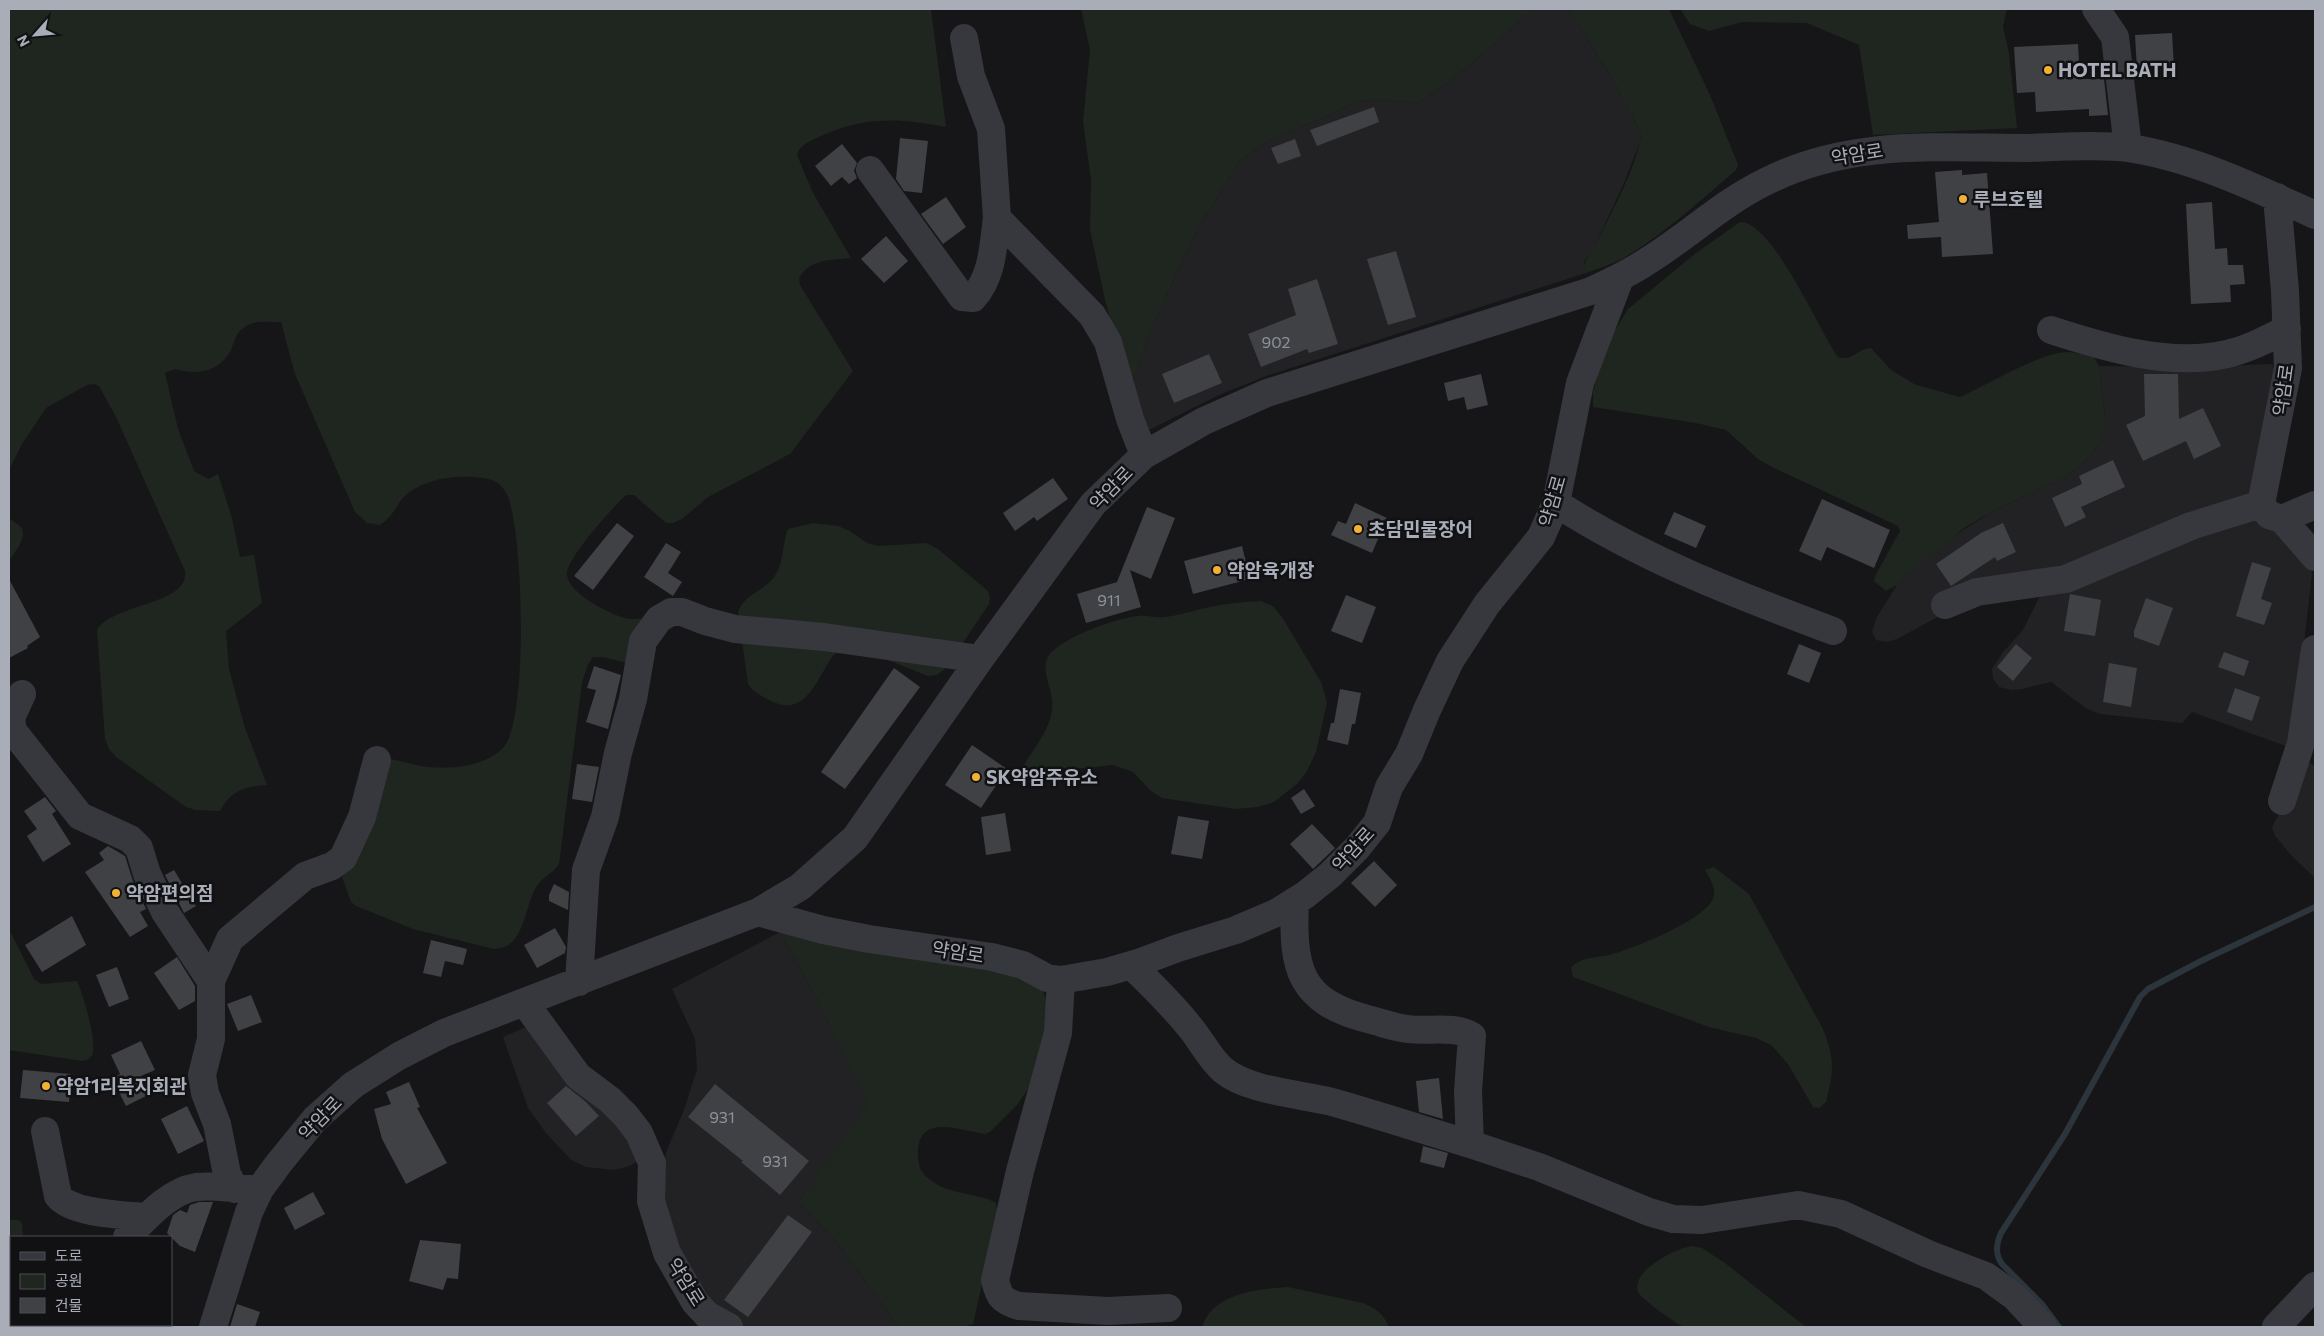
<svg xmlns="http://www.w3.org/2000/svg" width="2324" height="1336" font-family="Commissioner,'Noto Sans KR',sans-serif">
<rect width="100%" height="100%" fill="#161618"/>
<!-- built -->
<path fill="#222225" d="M 1534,9 L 1568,9 L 1611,76 L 1641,134 L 1640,142 L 1624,183 L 1594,248 L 1584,262 L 1584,269 L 1589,272 L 1269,375 L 1219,395 L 1151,429 L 1145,430 L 1134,402 L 1134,378 L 1151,329 L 1197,230 L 1239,162 L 1251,152 L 1268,142 L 1360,101 L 1378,99 L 1415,103 L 1425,99 L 1459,74 Z
M 2272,364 L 2275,372 L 2255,480 L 2287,536 L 2308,562 L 2312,573 L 2298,698 L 2289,747 L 2192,712 L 2182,723 L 2100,714 L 2087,709 L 2051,682 L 2022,689 L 2011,690 L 1999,687 L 1993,679 L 1992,669 L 2003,652 L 2023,630 L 2040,596 L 1960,605 L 1897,639 L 1887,642 L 1876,640 L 1872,632 L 1877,617 L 1897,585 L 1951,538 L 1993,511 L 2065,477 L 2084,463 L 2097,447 L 2105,414 L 2099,366 L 2189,367 Z
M 2306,761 L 2315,766 L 2315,878 L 2292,856 L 2275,836 L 2272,827 Z
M 780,932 L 819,1003 L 869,1105 L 798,1202 L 838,1244 L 899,1327 L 741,1327 L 715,1310 L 681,1262 L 658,1180 L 667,1150 L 684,1110 L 697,1069 L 695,1039 L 672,989 Z
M 531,1025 L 613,1112 L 639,1160 L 630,1166 L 614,1170 L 586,1167 L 571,1160 L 546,1133 L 528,1108 L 503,1037 Z"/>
<!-- green -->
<path fill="#1e261f" d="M 9,9 L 931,9 L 946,127 C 900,118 865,116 821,136 C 811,141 800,144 797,155 L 813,193 L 851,258 C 831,260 810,259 799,278 L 800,285 L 853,371 L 790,454 L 708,497 L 682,519 L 673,523 L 666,523 L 634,495 L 626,495 C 612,508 570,555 567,572 C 565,592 609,614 625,618 C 634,620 646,618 655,618 L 627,663 L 603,657 L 593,657 L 588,665 L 582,682 L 559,864 C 553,874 541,877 535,889 C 524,910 524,949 494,949 L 413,929 L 356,906 L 351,902 L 342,877 C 365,841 377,800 391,759 C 401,761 410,764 420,766 C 446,770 483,768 503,748 C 529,720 523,534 508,497 C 507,493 503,488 500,485 C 490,474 450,476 437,480 C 423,484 407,490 399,503 C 393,513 390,518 380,525 L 367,523 L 355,512 L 295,374 L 281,322 C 267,322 250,319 240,331 C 235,336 233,346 230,352 C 217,373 196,375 175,369 L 165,373 L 178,429 L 194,471 L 208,479 L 218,474 L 232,518 L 240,557 L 254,555 L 262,603 L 226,631 L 229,669 L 245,728 L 267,785 C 246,786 230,791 220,811 L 196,810 L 186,807 L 116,757 L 109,749 L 105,739 L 97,630 C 111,604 190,605 185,571 L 116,417 L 99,386 L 94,384 L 87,385 L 46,408 L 22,444 L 9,470 Z
M 1081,9 L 1534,9 L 1459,74 L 1425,99 L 1415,103 L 1378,99 L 1360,101 L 1268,142 L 1251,152 L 1239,162 L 1197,230 L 1151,329 L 1134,378 L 1129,380 L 1123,367 L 1105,300 L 1090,230 L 1091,180 L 1083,122 L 1090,50 Z
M 1568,9 L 1669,9 L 1710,95 L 1738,165 L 1736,170 C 1700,201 1663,235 1622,259 C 1612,264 1600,268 1589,272 L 1583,269 C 1585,258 1594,249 1599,238 C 1612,211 1638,164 1641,134 L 1611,76 Z
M 1680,9 L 2007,9 L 2003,27 L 2009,53 L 2017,128 L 1873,135 L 1859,45 L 1807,23 L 1742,22 L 1709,31 L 1690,24 Z
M 1740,222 C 1773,221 1820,333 1838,357 C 1852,362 1858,348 1871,348 L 1891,370 L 1916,385 L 1960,397 C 1987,385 2039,353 2067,352 C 2076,352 2086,355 2094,357 L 2099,366 L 2105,415 L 2104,431 L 2097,447 L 2084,463 L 2065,477 L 1993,511 L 1964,528 L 1897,585 L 1886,591 L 1874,581 L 1875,576 L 1900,531 L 1898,526 L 1772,467 L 1758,459 L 1726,430 L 1696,423 L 1593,407 L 1593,392 L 1606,345 L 1628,309 L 1696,253 Z
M 9,518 L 22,528 L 23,536 L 19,546 L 9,561 Z
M 813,523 L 838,526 L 850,531 L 867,543 L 878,546 L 926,543 L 938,549 L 988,591 L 990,598 L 989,604 L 946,668 L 937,675 L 928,676 C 904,667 859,644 834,654 C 817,678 806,720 769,700 C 760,695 753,692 748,684 L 738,612 C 744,594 763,592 774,577 C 784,564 782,544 788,529 Z
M 1261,601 L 1273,606 L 1282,617 L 1321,682 L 1327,702 L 1316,752 L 1307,771 L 1298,783 L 1274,802 L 1258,807 L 1235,809 L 1162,798 L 1151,791 L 1133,772 L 1113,765 L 1086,768 L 1049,768 L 1028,774 L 1024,765 C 1035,746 1055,724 1052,700 C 1051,687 1042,672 1047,659 C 1054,640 1116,618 1137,616 C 1146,615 1155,618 1164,617 C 1176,616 1189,612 1201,609 C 1221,604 1240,602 1261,601 Z
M 1714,867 L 1749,894 L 1823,1029 C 1835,1060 1834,1070 1826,1102 L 1819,1108 L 1813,1107 L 1788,1064 L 1771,1045 L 1756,1038 L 1709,1027 L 1573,977 L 1571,968 C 1581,956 1598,958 1613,954 C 1634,948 1711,918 1714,895 C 1715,886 1709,877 1705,870 Z
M 9,929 L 34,979 L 41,984 L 77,981 C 83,994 98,1043 92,1055 C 90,1059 87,1060 82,1061 L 9,1050 Z
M 780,932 L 1025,976 L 1043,991 L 1050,1011 L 1040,1072 L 1017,1105 L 990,1132 L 985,1134 C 959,1130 918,1113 918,1153 C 918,1167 921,1174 933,1182 C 947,1192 971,1194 988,1199 L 996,1203 L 998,1215 L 973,1324 L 962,1327 L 899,1327 L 838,1244 L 798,1202 L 868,1104 L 819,1003 Z
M 9,1220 L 19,1220 L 22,1223 L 23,1237 L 11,1237 L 11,1256 L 9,1259 Z
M 1692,1246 L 1702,1248 L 1725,1263 L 1806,1327 C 1774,1327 1742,1327 1710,1327 C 1703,1327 1690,1329 1684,1327 C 1675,1323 1641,1299 1638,1292 C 1630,1271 1676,1248 1692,1246 Z
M 1288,1287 L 1363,1303 C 1375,1308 1384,1314 1389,1327 L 1202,1327 C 1213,1293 1258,1289 1288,1287 Z"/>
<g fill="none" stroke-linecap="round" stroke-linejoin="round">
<!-- stream -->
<path stroke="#2c353c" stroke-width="6" d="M 2059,1327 L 2042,1304 L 2002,1264 C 1995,1254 1996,1245 2001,1233 L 2065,1134 L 2140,997 L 2148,989 L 2199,962 L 2315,907"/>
</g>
<!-- building -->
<path fill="#404145" d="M 2172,33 L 2174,67 L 2137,69 L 2135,35 Z
M 2078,44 L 2080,79 L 2104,79 L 2108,115 L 2089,116 L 2089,109 L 2036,112 L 2035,92 L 2017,93 L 2014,47 Z
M 1374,107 L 1379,122 L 1317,146 L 1310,130 Z
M 900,138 L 928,141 L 922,193 L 904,191 L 896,179 Z
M 1295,139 L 1301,156 L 1278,164 L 1271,148 Z
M 842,144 L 857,163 L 854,171 L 857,178 L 849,184 L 842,177 L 831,186 L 815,166 Z
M 1962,170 L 1962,175 L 1987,173 L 1993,254 L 1942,257 L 1941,237 L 1908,239 L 1907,225 L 1939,222 L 1935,172 Z
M 946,197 L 966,227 L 943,244 L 921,214 Z
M 2212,202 L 2215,249 L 2227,248 L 2228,265 L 2243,265 L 2245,284 L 2230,285 L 2231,302 L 2191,304 L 2186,204 Z
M 886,236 L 908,261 L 884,283 L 861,259 Z
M 1396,251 L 1416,317 L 1388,325 L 1367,259 Z
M 1317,279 L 1338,344 L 1309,353 L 1307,349 L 1261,367 L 1248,334 L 1296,315 L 1288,289 Z
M 1209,354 L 1222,383 L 1174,403 L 1162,374 Z
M 1481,374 L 1488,405 L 1467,410 L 1464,397 L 1448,401 L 1444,383 Z
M 2144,374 L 2178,374 L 2179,419 L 2203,408 L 2221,446 L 2194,459 L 2186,441 L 2143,461 L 2126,425 L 2145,416 Z
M 2113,460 L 2125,487 L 2081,507 L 2086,517 L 2065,527 L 2052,498 L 2082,484 L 2079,476 Z
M 1053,478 L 1068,499 L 1037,521 L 1034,517 L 1015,531 L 1003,513 Z
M 1822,499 L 1890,530 L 1874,568 L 1827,547 L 1821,561 L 1799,551 Z
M 1355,503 L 1387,518 L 1372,553 L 1331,535 L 1338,521 L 1346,524 Z
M 1147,507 L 1175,518 L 1151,579 L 1130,570 L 1141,607 L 1086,623 L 1077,594 L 1117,582 Z
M 1674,512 L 1706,526 L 1696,548 L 1664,534 Z
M 617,523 L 634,536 L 593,590 L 574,576 Z
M 2003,523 L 2016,552 L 1997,561 L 1995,557 L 1951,586 L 1936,564 L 1981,533 Z
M 666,543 L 681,552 L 668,573 L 682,582 L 673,596 L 644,577 Z
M 1242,546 L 1250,579 L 1193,594 L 1184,561 Z
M 2252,562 L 2271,568 L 2261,599 L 2272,603 L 2264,625 L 2236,616 Z
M 9,579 L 40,637 L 27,646 L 28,648 L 9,658 Z
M 2070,594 L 2101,600 L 2095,636 L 2064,631 Z
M 1346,595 L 1376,607 L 1362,643 L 1331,631 Z
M 2146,598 L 2173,608 L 2159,646 L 2134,637 L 2134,631 Z
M 1799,644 L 1821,653 L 1809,683 L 1787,674 Z
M 2016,644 L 2032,658 L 2013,681 L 1997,667 Z
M 2224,652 L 2249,661 L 2244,676 L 2218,667 Z
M 2109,663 L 2137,668 L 2131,707 L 2103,702 Z
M 594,666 L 621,675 L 608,729 L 586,722 L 596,690 L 587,688 Z
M 894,668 L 920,687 L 845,789 L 821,772 Z
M 2235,688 L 2260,697 L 2252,721 L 2227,712 Z
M 1340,689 L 1361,693 L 1355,724 L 1352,724 L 1348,745 L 1327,740 L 1331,723 L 1334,723 Z
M 972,745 L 1007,769 L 981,808 L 945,785 Z
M 577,764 L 599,767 L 592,802 L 572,799 Z
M 1304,789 L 1315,806 L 1301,814 L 1291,798 Z
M 45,797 L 56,811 L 52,814 L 71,844 L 43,862 L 27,836 L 37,829 L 24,811 Z
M 1005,813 L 1011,851 L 986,855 L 981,817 Z
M 1178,816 L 1209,821 L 1202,859 L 1171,854 Z
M 1312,824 L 1335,848 L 1313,869 L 1290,844 Z
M 108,846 L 125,856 L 133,881 L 146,909 L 140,912 L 148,926 L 130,937 L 85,872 L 104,860 L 99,853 Z
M 1374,861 L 1397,885 L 1375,907 L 1351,883 Z
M 174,870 L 196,906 L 184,913 L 165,875 Z
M 554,884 L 569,892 L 568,910 L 549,901 L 549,895 Z
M 72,916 L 86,945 L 42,972 L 25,945 Z
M 555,928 L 566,947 L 565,953 L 537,968 L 524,945 Z
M 431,940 L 467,949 L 463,965 L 445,961 L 441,977 L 423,973 Z
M 177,957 L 195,986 L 195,1001 L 179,1010 L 154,973 Z
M 117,967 L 129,999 L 109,1007 L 96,975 Z
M 251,995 L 262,1022 L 238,1031 L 227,1004 Z
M 141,1041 L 155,1070 L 141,1076 L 150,1094 L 126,1106 L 112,1078 L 120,1074 L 111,1055 Z
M 23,1070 L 71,1074 L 69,1102 L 20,1098 Z
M 1439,1078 L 1443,1119 L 1419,1112 L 1416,1081 Z
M 409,1082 L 420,1107 L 417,1108 L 447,1163 L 406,1184 L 382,1139 L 374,1109 L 391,1104 L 386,1092 Z
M 715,1084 L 809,1161 L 780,1195 L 741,1162 L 743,1161 L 688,1117 Z
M 566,1086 L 586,1102 L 599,1116 L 576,1136 L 547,1103 Z
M 187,1106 L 204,1141 L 178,1154 L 161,1119 Z
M 1423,1146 L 1448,1153 L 1444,1168 L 1420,1162 Z
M 313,1192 L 325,1214 L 295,1230 L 284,1208 Z
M 199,1202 L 213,1202 L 195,1252 L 180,1246 L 167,1233 L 173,1215 L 180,1210 L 187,1213 L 190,1205 Z
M 788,1215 L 812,1232 L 748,1317 L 724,1300 Z
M 420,1240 L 461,1244 L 458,1279 L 447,1278 L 443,1290 L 409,1281 Z
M 237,1304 L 260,1312 L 255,1327 L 230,1327 Z"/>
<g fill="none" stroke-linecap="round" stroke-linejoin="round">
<!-- minor -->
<path stroke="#37383d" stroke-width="28" d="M 2096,9 L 2115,37 L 2128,148
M 964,38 L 971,76 L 991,129 L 997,218
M 870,170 L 962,297 L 973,298 C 993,276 993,246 997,218 L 1092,315 L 1101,330 L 1108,342 L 1130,419 L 1144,455
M 2277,197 L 2285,291 L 2288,368 L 2261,504 L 2269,515 L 2282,519 L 2315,557
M 2051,330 C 2106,348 2170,367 2227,354 C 2249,349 2267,339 2287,329
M 1556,503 C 1642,559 1737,595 1833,631
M 2282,519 L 2315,505
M 1945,605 L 1977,592 L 2066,579 L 2191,526 L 2261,504
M 22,694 L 11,718 L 13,731 L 80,816 L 130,839 L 139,848 L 147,874 L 165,912 L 211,981 L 211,1039 L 202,1075 L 205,1093 L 217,1124 L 227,1174 L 235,1189
M 2282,801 L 2301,743 L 2315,649
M 1295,901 C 1292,970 1299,1002 1371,1020 C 1383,1023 1396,1028 1408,1029 C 1429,1032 1453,1025 1472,1036 L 1468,1091 L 1470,1144 L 1539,1167 L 1649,1212 L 1673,1219 L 1702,1220 L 1798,1205 L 1841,1214 L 1928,1254 L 1986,1276 L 2015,1297 L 2043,1327
M 758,912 L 823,930 L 869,939 L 992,957 L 1023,965 L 1047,978 L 1061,980 L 1107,972 L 1138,963 L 1178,948 L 1236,930 L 1276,913 L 1305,895 L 1330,875 L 1357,848 L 1377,823 L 1389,787 L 1409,754 L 1427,710 L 1450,661 L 1487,604 L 1541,537 L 1556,503 L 1580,383 L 1620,278
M 1131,965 C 1152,985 1171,1004 1189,1026 C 1201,1040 1209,1058 1223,1070 C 1248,1091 1300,1094 1332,1102 C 1378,1115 1424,1130 1470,1144
M 1061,980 L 1058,1033 L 1020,1171 L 995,1280 C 999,1297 1002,1301 1019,1306 L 1108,1311 L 1168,1308
M 211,981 L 230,939 L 305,876 L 332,866 L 343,858 L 362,817 L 377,760
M 579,982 L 586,870 L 605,817 L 618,753 L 633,699 L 643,641 L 659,619 L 671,612 L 682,612 L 705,621 L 735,629 L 824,637 L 980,659
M 525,1003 L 578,1076 L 610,1100 L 626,1116 L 639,1133 L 652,1163 L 651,1201 L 667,1253 L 695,1302 L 707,1315 L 729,1327
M 45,1131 L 58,1196 C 72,1214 125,1215 147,1217
M 127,1237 C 145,1219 169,1191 196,1187 C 214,1185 234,1189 251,1189
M 56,1327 L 57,1325
M 213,1327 L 249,1212 L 260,1189 L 279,1163 L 315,1119 L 353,1085 L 399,1056 L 444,1033 L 758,912 L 800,887 L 855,838 L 980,659 L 1093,504 L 1144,455 L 1204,421 L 1267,393 L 1591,291 C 1610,282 1628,274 1646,262 C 1687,237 1722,203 1765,182 C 1850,139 1936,148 2028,148 C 2059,147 2099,144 2129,148 C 2194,158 2256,188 2315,215
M 2276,1327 L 2315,1286"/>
</g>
<!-- markers -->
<g fill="#f2b134" stroke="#111113" stroke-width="2">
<circle cx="2048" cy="70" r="5"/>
<circle cx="1963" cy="199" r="5"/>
<circle cx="1358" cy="529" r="5"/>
<circle cx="1217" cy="570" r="5"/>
<circle cx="976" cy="777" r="5"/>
<circle cx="116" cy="893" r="5"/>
<circle cx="46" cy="1086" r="5"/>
</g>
<g text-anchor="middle" stroke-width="5" stroke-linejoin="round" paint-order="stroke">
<!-- number labels -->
<g font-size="16" fill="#8e929b">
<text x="1276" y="348">902</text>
<text x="1109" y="606">911</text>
<text x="722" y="1123">931</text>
<text x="775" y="1167">931</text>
</g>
<!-- poi labels -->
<g font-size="19" font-weight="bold" fill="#a8adb8" stroke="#111113" text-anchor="start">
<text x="2058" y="77">HOTEL BATH</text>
<text x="1973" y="206">루브호텔</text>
<text x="1368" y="536">초담민물장어</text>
<text x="1227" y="577">약암육개장</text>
<text x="986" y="784">SK약암주유소</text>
<text x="126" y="900">약암편의점</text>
<text x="56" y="1093">약암1리복지회관</text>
</g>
<!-- street labels -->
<g font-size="19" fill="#a8adb8" stroke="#111113">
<text transform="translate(1857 154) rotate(-9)" y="7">약암로</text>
<text transform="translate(2283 390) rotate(-82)" y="7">약암로</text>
<text transform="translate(1111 488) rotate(-46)" y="7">약암로</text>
<text transform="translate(1552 501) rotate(-74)" y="7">약암로</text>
<text transform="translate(1353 849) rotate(-48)" y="7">약암로</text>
<text transform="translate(958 952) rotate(9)" y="7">약암로</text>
<text transform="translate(320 1118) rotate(-46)" y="7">약암로</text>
<text transform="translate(686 1282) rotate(58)" y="7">약암로</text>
</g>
</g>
<!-- border -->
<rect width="2324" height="1336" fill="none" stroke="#a8adb8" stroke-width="20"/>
<!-- legend -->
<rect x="10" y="1236" width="162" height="90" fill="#111113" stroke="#4d4f55"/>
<rect x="20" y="1252" width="25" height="8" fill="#37383d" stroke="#4d4f55"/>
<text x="55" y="1261" font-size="15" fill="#a8adb8">도로</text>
<rect x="20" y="1274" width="25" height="15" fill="#1e261f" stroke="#4d4f55"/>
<text x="55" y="1286" font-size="15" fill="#a8adb8">공원</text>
<rect x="20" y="1298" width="25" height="15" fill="#404145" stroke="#4d4f55"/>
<text x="55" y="1311" font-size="15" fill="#a8adb8">건물</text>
<!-- north arrow -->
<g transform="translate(35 35) rotate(243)" stroke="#111113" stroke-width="4" paint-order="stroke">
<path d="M0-4L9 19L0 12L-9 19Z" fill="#a8adb8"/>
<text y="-8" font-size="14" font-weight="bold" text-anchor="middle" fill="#a8adb8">N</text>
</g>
</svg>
